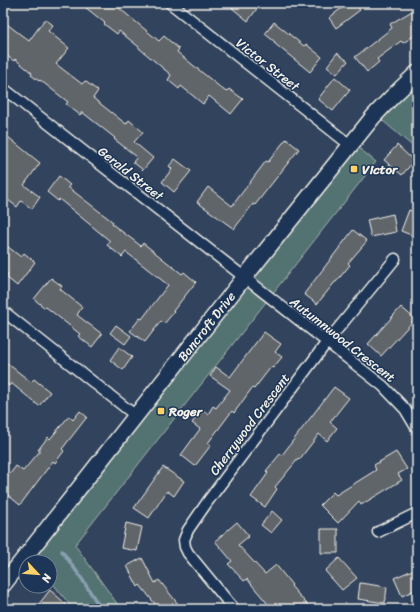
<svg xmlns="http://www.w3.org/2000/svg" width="420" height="612" font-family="Sriracha,sans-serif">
<rect width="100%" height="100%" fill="#31435d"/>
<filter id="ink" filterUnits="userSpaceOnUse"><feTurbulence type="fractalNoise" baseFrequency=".025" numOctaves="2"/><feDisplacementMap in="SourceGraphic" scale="8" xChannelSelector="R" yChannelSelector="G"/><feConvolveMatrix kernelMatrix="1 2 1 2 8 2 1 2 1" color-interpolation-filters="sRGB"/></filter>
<g filter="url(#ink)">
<!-- green -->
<path fill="#537372" stroke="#a4b2ad" d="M 417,74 L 417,150 L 376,115 Z
M 353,143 L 376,162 L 75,545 L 121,609 L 73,609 L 50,580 L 50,562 L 36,562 L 29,554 Z"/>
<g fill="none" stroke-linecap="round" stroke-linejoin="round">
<!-- stream -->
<path stroke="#899fb0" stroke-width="3.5" d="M 62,551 L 82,579 L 101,609"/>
</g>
<!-- building -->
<path fill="#60656b" stroke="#f4f1e8" d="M 80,3 L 113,3 L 159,41 L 164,36 L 179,49 L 177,52 L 226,92 L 229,89 L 243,99 L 231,114 L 209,96 L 203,104 L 181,86 L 179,89 L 168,80 L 171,75 L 139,48 L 139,47 L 119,31 L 117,34 L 104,24 L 105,23 Z
M 226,3 L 261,3 L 248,21 Z
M 348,3 L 355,3 L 360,10 L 336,28 L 329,18 Z
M 417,8 L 417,34 L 403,43 L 401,41 L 377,59 L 379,62 L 367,72 L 355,57 L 392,28 L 390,24 Z
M 45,19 L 53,25 L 48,31 L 69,48 L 56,64 L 82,84 L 85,81 L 98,91 L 93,98 L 126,124 L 129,120 L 143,132 L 134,142 L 153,158 L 143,170 L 133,162 L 137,157 L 114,139 L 115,138 L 82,112 L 80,115 L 66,104 L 68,102 L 40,80 L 39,81 L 31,75 L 32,73 L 15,59 L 14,61 L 3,53 L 3,21 L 29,41 Z
M 274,22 L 304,46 L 306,44 L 322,57 L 310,72 L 274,43 L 275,42 L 265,34 Z
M 337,53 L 348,61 L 337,74 L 327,66 Z
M 335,77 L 350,90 L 333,111 L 318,99 Z
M 8,137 L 40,163 L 24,185 L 40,197 L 32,209 L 21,201 L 17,207 L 3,196 L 3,143 Z
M 286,139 L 299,149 L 255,205 L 253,204 L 234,229 L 197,202 L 208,187 L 232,206 L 266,161 L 268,162 Z
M 397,145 L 414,161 L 402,175 L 384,160 Z
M 175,159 L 191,171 L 174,192 L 162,182 L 172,169 L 169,166 Z
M 59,176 L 70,185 L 68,187 L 113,222 L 112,224 L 141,246 L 143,243 L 182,274 L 184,272 L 196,282 L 173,311 L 174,312 L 164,324 L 161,321 L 145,342 L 130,331 L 140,318 L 142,319 L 168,285 L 126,252 L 122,257 L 107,245 L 110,241 L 59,199 L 58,201 L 47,192 Z
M 409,210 L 417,213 L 417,230 L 414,228 L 411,235 L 401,231 Z
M 393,214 L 396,232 L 371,237 L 367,220 Z
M 353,230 L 367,241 L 348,263 L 350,265 L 336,282 L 335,282 L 317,304 L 304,294 Z
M 3,243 L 21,257 L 24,253 L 35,262 L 17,286 L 6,277 L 8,274 L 3,270 Z
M 51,278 L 62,286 L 60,289 L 82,307 L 77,315 L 102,334 L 92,347 L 78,336 L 80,334 L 46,307 L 45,308 L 34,299 Z
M 401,307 L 415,319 L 381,356 L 368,344 Z
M 116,325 L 131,336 L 125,344 L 110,333 Z
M 264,332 L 281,344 L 275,352 L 282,357 L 273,368 L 271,367 L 254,389 L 252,388 L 234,413 L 232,411 L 208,443 L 211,445 L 195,466 L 181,455 L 200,429 L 192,423 L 202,409 L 208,414 L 213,406 L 216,408 L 230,390 L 210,376 L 216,367 L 230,377 Z
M 119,347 L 132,357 L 123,370 L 110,360 Z
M 3,360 L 31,382 L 34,379 L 50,392 L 39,406 L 11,383 L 9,386 L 3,381 Z
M 334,387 L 349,398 L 330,422 L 337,428 L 327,441 L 319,434 L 299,460 L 298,459 L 275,487 L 277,489 L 265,507 L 251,497 L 268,473 L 266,471 L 280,454 L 282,455 Z
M 80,411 L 87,417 L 62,449 L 64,451 L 55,463 L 53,461 L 20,505 L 3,491 L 3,483 L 16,466 L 23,471 L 40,451 L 38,450 L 48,437 L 50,439 L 69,416 L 73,420 Z
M 396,452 L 407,469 L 398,474 L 402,480 L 361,505 L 359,501 L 338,523 L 320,505 L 333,492 L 336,495 L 376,470 L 374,465 Z
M 163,467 L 184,481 L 174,496 L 167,491 L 149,518 L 134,508 Z
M 272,511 L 282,520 L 271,533 L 261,525 Z
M 237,522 L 249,536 L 238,545 L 265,574 L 276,565 L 292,585 L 291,586 L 311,609 L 272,609 L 247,579 L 244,581 L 228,564 L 232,561 L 215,541 Z
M 126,523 L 142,527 L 137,551 L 121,548 Z
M 321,529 L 338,529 L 338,553 L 321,553 Z
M 142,558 L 155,583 L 159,580 L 182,609 L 159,609 L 140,585 L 138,587 L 127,566 Z
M 339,558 L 357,578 L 342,590 L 325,571 Z
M 415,569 L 417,575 L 417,589 L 402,596 L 394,578 Z
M 360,583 L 387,587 L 385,603 L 358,599 Z
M 50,590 L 66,604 L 62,609 L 35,609 Z"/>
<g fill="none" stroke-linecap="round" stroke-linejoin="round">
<defs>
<path id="minor" d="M 170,3 L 350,145
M 3,88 L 383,386 L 405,409 L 417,429
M 3,311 L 136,416
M 378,532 L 417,513
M 234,609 L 188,553 L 185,547 L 184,540 L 188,530 L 208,501 L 327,342 L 395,259"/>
<g id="secondary">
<path id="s1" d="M 3,585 L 244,278 L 373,117 L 391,98 L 417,73"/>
</g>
</defs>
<!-- minor casing -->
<use href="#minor" stroke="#f4f1e8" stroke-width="13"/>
<!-- secondary casing -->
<use href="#secondary" stroke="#f4f1e8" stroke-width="18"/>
<!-- minor -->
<use href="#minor" stroke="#1d3557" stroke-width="10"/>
<!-- secondary -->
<use href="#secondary" stroke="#1d3557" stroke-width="15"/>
</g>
</g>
<!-- markers -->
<g fill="#ffd166" stroke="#1d3557" stroke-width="1.5">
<rect x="350" y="165" width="8" height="8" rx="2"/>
<rect x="157" y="407" width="8" height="8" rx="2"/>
</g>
<g text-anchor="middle" stroke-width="3" stroke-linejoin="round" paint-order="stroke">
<!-- street labels -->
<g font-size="13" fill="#f4f1e8" stroke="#1d3557">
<text transform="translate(268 64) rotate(38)" y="5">Victor Street</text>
<text transform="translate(131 173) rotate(38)" y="5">Gerald Street</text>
<text dy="5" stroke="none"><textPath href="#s1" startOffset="329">Bancroft Drive</textPath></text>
<text transform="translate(343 339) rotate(38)" y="5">Autumnwood Crescent</text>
<text transform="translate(249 424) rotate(-53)" y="5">Cherrywood Crescent</text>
</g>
<!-- poi labels -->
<g font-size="13" font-weight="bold" fill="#f4f1e8" stroke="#1d3557" text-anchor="start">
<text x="362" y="174">Victor</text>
<text x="169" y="416">Roger</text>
</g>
</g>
<!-- margin -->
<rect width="420" height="612" fill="none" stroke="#1d3557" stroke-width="16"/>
<rect x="8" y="8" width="404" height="596" fill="none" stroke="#f4f1e8" stroke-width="1.5" filter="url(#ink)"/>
<!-- north arrow -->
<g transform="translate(38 574) rotate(116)"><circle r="19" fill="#1d3557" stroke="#738091"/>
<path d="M0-3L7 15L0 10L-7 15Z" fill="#ffd166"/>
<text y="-6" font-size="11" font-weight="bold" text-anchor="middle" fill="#f4f1e8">N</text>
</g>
</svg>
